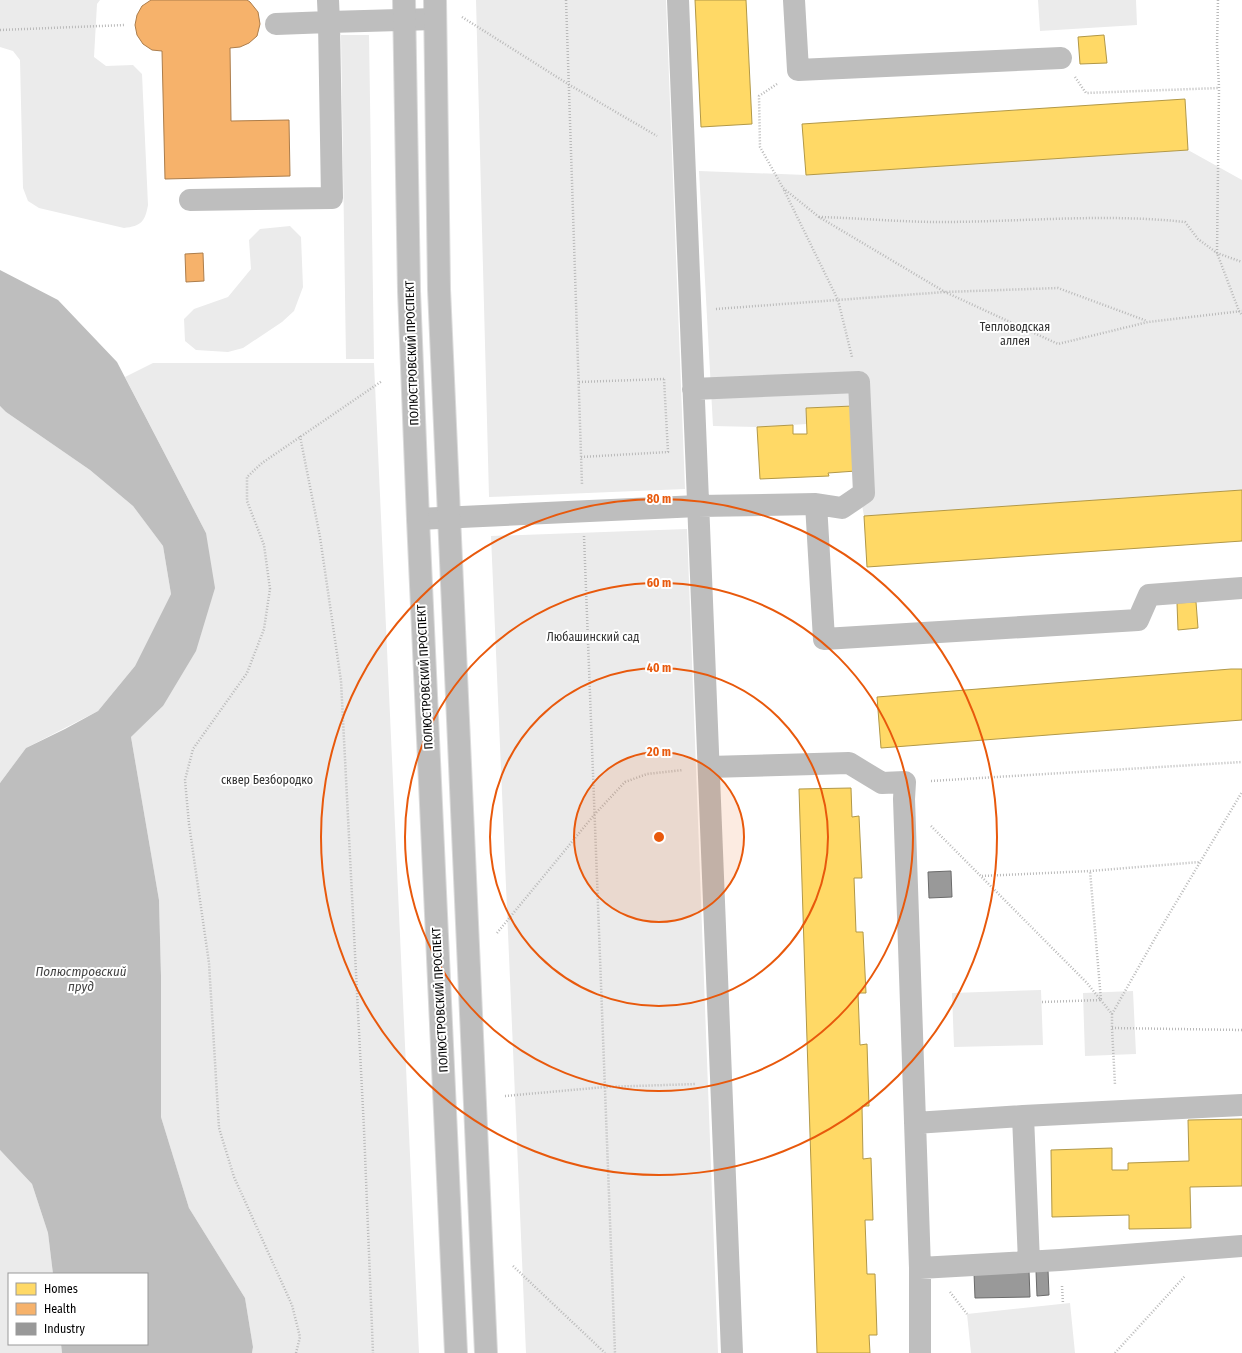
<svg xmlns="http://www.w3.org/2000/svg" width="1242" height="1353" font-family="'Fira Sans Condensed',sans-serif">
<rect width="100%" height="100%" fill="#fff"/>
<!-- green -->
<path fill="#ebebeb" d="M 0,0 L 100,0 L 97,4 L 94,57 L 106,66 L 133,65 L 142,74 L 148,205 C 145,222 141,226 124,228 L 39,208 L 28,201 L 23,188 L 20,60 L 13,51 L 0,47 Z
M 476,0 L 666,0 L 685,489 L 489,497 Z
M 1038,0 L 1136,0 L 1137,25 L 1040,31 Z
M 341,35 L 369,35 L 374,359 L 346,359 Z
M 1188,150 L 1242,180 L 1242,490 L 864,516 L 856,471 L 853,406 L 806,408 L 807,424 L 757,427 L 713,426 L 699,171 L 806,175 Z
M 290,226 L 301,237 L 303,287 L 294,311 L 282,322 L 243,348 L 228,352 L 196,350 L 185,341 L 184,319 L 194,309 L 228,297 L 251,269 L 249,240 L 260,229 Z
M 153,363 L 374,363 L 419,1353 L 252,1353 L 253,1347 L 245,1298 L 189,1208 L 161,1117 L 161,976 L 159,900 L 131,737 L 163,706 L 206,533 L 125,377 Z
M 0,406 L 6,412 L 90,470 L 133,506 L 163,546 L 171,594 L 135,666 L 98,711 L 26,748 L 0,783 Z
M 687,529 L 718,1353 L 526,1353 L 491,536 Z
M 1041,990 L 1043,1045 L 954,1047 L 952,993 Z
M 1133,991 L 1136,1054 L 1085,1056 L 1083,993 Z
M 0,1150 L 32,1184 L 48,1233 L 53,1274 L 9,1274 L 9,1344 L 61,1344 L 62,1353 L 0,1353 Z
M 1070,1303 L 1075,1353 L 971,1353 L 967,1314 Z"/>
<!-- water -->
<path fill="#bebebe" d="M 0,270 L 58,300 L 117,362 L 206,533 L 215,588 L 196,651 L 163,706 L 131,737 L 159,900 L 161,976 L 161,1117 L 189,1208 L 245,1298 L 253,1347 L 252,1353 L 62,1353 L 61,1344 L 147,1344 L 147,1274 L 53,1274 L 48,1233 L 32,1184 L 0,1150 L 0,783 L 26,748 L 65,729 L 98,711 L 135,666 L 171,594 L 163,546 L 133,506 L 90,470 L 6,412 L 0,406 Z"/>
<!-- homes -->
<path fill="#ffd966" stroke="#b29847" d="M 695,0 L 746,0 L 752,124 L 701,127 Z
M 1104,35 L 1107,63 L 1080,64 L 1078,37 Z
M 1185,99 L 1188,150 L 806,175 L 802,124 Z
M 853,406 L 856,471 L 828,473 L 829,476 L 760,479 L 757,427 L 793,425 L 793,434 L 807,434 L 806,408 Z
M 1242,490 L 1242,541 L 867,567 L 864,516 Z
M 1196,602 L 1198,628 L 1178,630 L 1177,603 Z
M 1231,669 L 1242,669 L 1242,720 L 881,748 L 877,697 Z
M 851,788 L 852,817 L 859,816 L 862,878 L 854,878 L 856,932 L 863,932 L 866,993 L 858,993 L 860,1045 L 867,1044 L 869,1106 L 862,1106 L 863,1159 L 871,1158 L 873,1220 L 865,1220 L 867,1274 L 875,1274 L 877,1335 L 869,1335 L 870,1353 L 817,1353 L 799,789 Z
M 1242,1119 L 1242,1186 L 1190,1187 L 1191,1228 L 1129,1229 L 1129,1215 L 1052,1217 L 1051,1150 L 1112,1148 L 1112,1170 L 1128,1170 L 1128,1163 L 1189,1161 L 1188,1120 Z"/>
<!-- health -->
<path fill="#f6b26b" stroke="#ac7d4b" d="M 151,0 L 247,0 L 250,2 L 258,12 L 260,24 L 257,36 L 249,43 L 240,47 L 230,48 L 231,121 L 289,120 L 290,176 L 165,179 L 162,51 L 152,50 L 143,44 L 137,35 L 135,25 L 137,15 L 142,6 Z
M 203,253 L 204,281 L 186,282 L 185,254 Z"/>
<!-- industry -->
<path fill="#999" stroke="#6b6b6b" d="M 951,871 L 952,897 L 929,898 L 928,872 Z
M 1048,1270 L 1049,1295 L 1037,1296 L 1036,1271 Z
M 1029,1271 L 1030,1297 L 975,1298 L 974,1273 Z"/>
<g fill="none" stroke-linecap="round" stroke-linejoin="round">
<defs>
<path id="major" d="M 404,0 L 409,291 L 418,519 L 456,1353
M 435,0 L 439,289 L 486,1353"/>
</defs>
<!-- major casing -->
<use href="#major" stroke="#dbdbdb" stroke-width="24"/>
<!-- path -->
<path stroke="#b9b9b9" stroke-width="2.5" stroke-dasharray="1 2" stroke-linecap="butt" d="M 566,0 L 582,485
M 1218,0 L 1217,45 L 1219,88 L 1217,253 L 1239,311 L 1242,315
M 462,17 L 568,84 L 657,136
M 0,30 L 125,25
M 1075,77 L 1086,93 L 1219,88
M 777,84 L 759,96 L 760,147 L 783,188 L 819,217 L 945,292 L 1058,344 L 1148,322 L 1242,311
M 784,190 L 838,300 L 852,357
M 819,217 C 859,218 900,222 940,222 C 1022,222 1103,213 1185,222 L 1198,239 L 1217,253 L 1242,262
M 716,309 L 945,292 L 1058,288 L 1147,321
M 579,382 L 664,379
M 300,436 L 320,537 L 341,681 L 364,1129 L 373,1353
M 581,457 L 668,452 L 664,379
M 584,536 L 615,1353
M 931,781 L 1242,762
M 931,826 L 1087,983 L 1112,1014 L 1112,1028 L 1115,1085
M 982,876 L 1090,871 L 1200,862
M 497,933 L 594,815 L 625,782 L 647,774 L 683,770
M 1042,1002 L 1101,1000 L 1090,871
M 1112,1014 L 1162,926 L 1242,792
M 1112,1028 L 1242,1030
M 505,1096 L 605,1087 L 696,1084
M 513,1266 L 605,1353
M 1062,1286 L 1063,1304
M 950,1292 L 967,1314
M 296,1353 L 300,1337 L 292,1305 L 234,1177 L 219,1128 L 209,963 L 189,824 L 185,780 L 193,749 L 247,673 L 264,629 L 270,589 L 264,545 L 247,501 L 247,477 L 262,463 L 382,381
M 1115,1353 L 1185,1276"/>
<!-- minor -->
<path stroke="#bebebe" stroke-width="22" d="M 328,0 L 329,22 L 435,19
M 678,0 L 732,1353
M 794,0 L 798,70 L 1061,58
M 190,200 L 332,198 L 329,22 L 276,24
M 693,389 L 859,382 L 864,493 L 842,508 L 816,504
M 418,519 L 698,506 L 816,504 L 824,639 L 1138,620 L 1149,595 L 1242,588
M 709,767 L 849,763 L 882,783 L 905,782 L 904,799 L 920,1268 L 920,1353
M 915,1123 L 1023,1116
M 1029,1262 L 1023,1116 L 1242,1105
M 920,1268 L 1060,1260 L 1242,1246"/>
<!-- major -->
<use href="#major" stroke="#bebebe" stroke-width="22"/>
</g>
<!-- distance rings -->
<circle cx="659" cy="837" r="85" fill="#e8590c" fill-opacity=".12"/>
<g fill="none" stroke="#e8590c" stroke-width="2">
<circle cx="659" cy="837" r="85"/>
<circle cx="659" cy="837" r="169"/>
<circle cx="659" cy="837" r="254"/>
<circle cx="659" cy="837" r="338"/>
</g>
<g text-anchor="middle" stroke-width="4" stroke-linejoin="round" paint-order="stroke">
<!-- park labels -->
<g font-size="12" fill="#323232" stroke="#fff">
<text x="1015" y="331">Тепловодская<tspan x="1015" dy="14">аллея</tspan></text>
<text x="593" y="641">Любашинский сад</text>
<text x="267" y="784">сквер Безбородко</text>
</g>
<!-- street labels -->
<g font-size="12" fill="#000" stroke="#fff">
<text transform="translate(412 353) rotate(-92)" y="4">ПОЛЮСТРОВСКИЙ ПРОСПЕКТ</text>
<text transform="translate(425 677) rotate(-93)" y="4">ПОЛЮСТРОВСКИЙ ПРОСПЕКТ</text>
<text transform="translate(440 1000) rotate(-93)" y="4">ПОЛЮСТРОВСКИЙ ПРОСПЕКТ</text>
</g>
<!-- water labels -->
<g font-size="13" font-style="italic" fill="#434343" stroke="#fff">
<text x="81" y="976">Полюстровский<tspan x="81" dy="15">пруд</tspan></text>
</g>
</g>
<circle cx="659" cy="837" r="6" fill="#e8590c" stroke="#fff" stroke-width="2"/>
<g font-size="12" text-anchor="middle" font-weight="bold" fill="#e8590c" stroke="#fff" stroke-width="4" stroke-linejoin="round" paint-order="stroke">
<text x="659" y="503">80 m</text>
<text x="659" y="587">60 m</text>
<text x="659" y="672">40 m</text>
<text x="659" y="756">20 m</text>
</g>
<!-- legend -->
<rect x="8" y="1273" width="140" height="72" fill="#ffffff" stroke="#999999"/>
<rect x="16" y="1283" width="20" height="12" fill="#ffd966" stroke="#999999"/>
<text x="44" y="1293" font-size="12" fill="#000000">Homes</text>
<rect x="16" y="1303" width="20" height="12" fill="#f6b26b" stroke="#999999"/>
<text x="44" y="1313" font-size="12" fill="#000000">Health</text>
<rect x="16" y="1323" width="20" height="12" fill="#999999" stroke="#999999"/>
<text x="44" y="1333" font-size="12" fill="#000000">Industry</text>
</svg>
